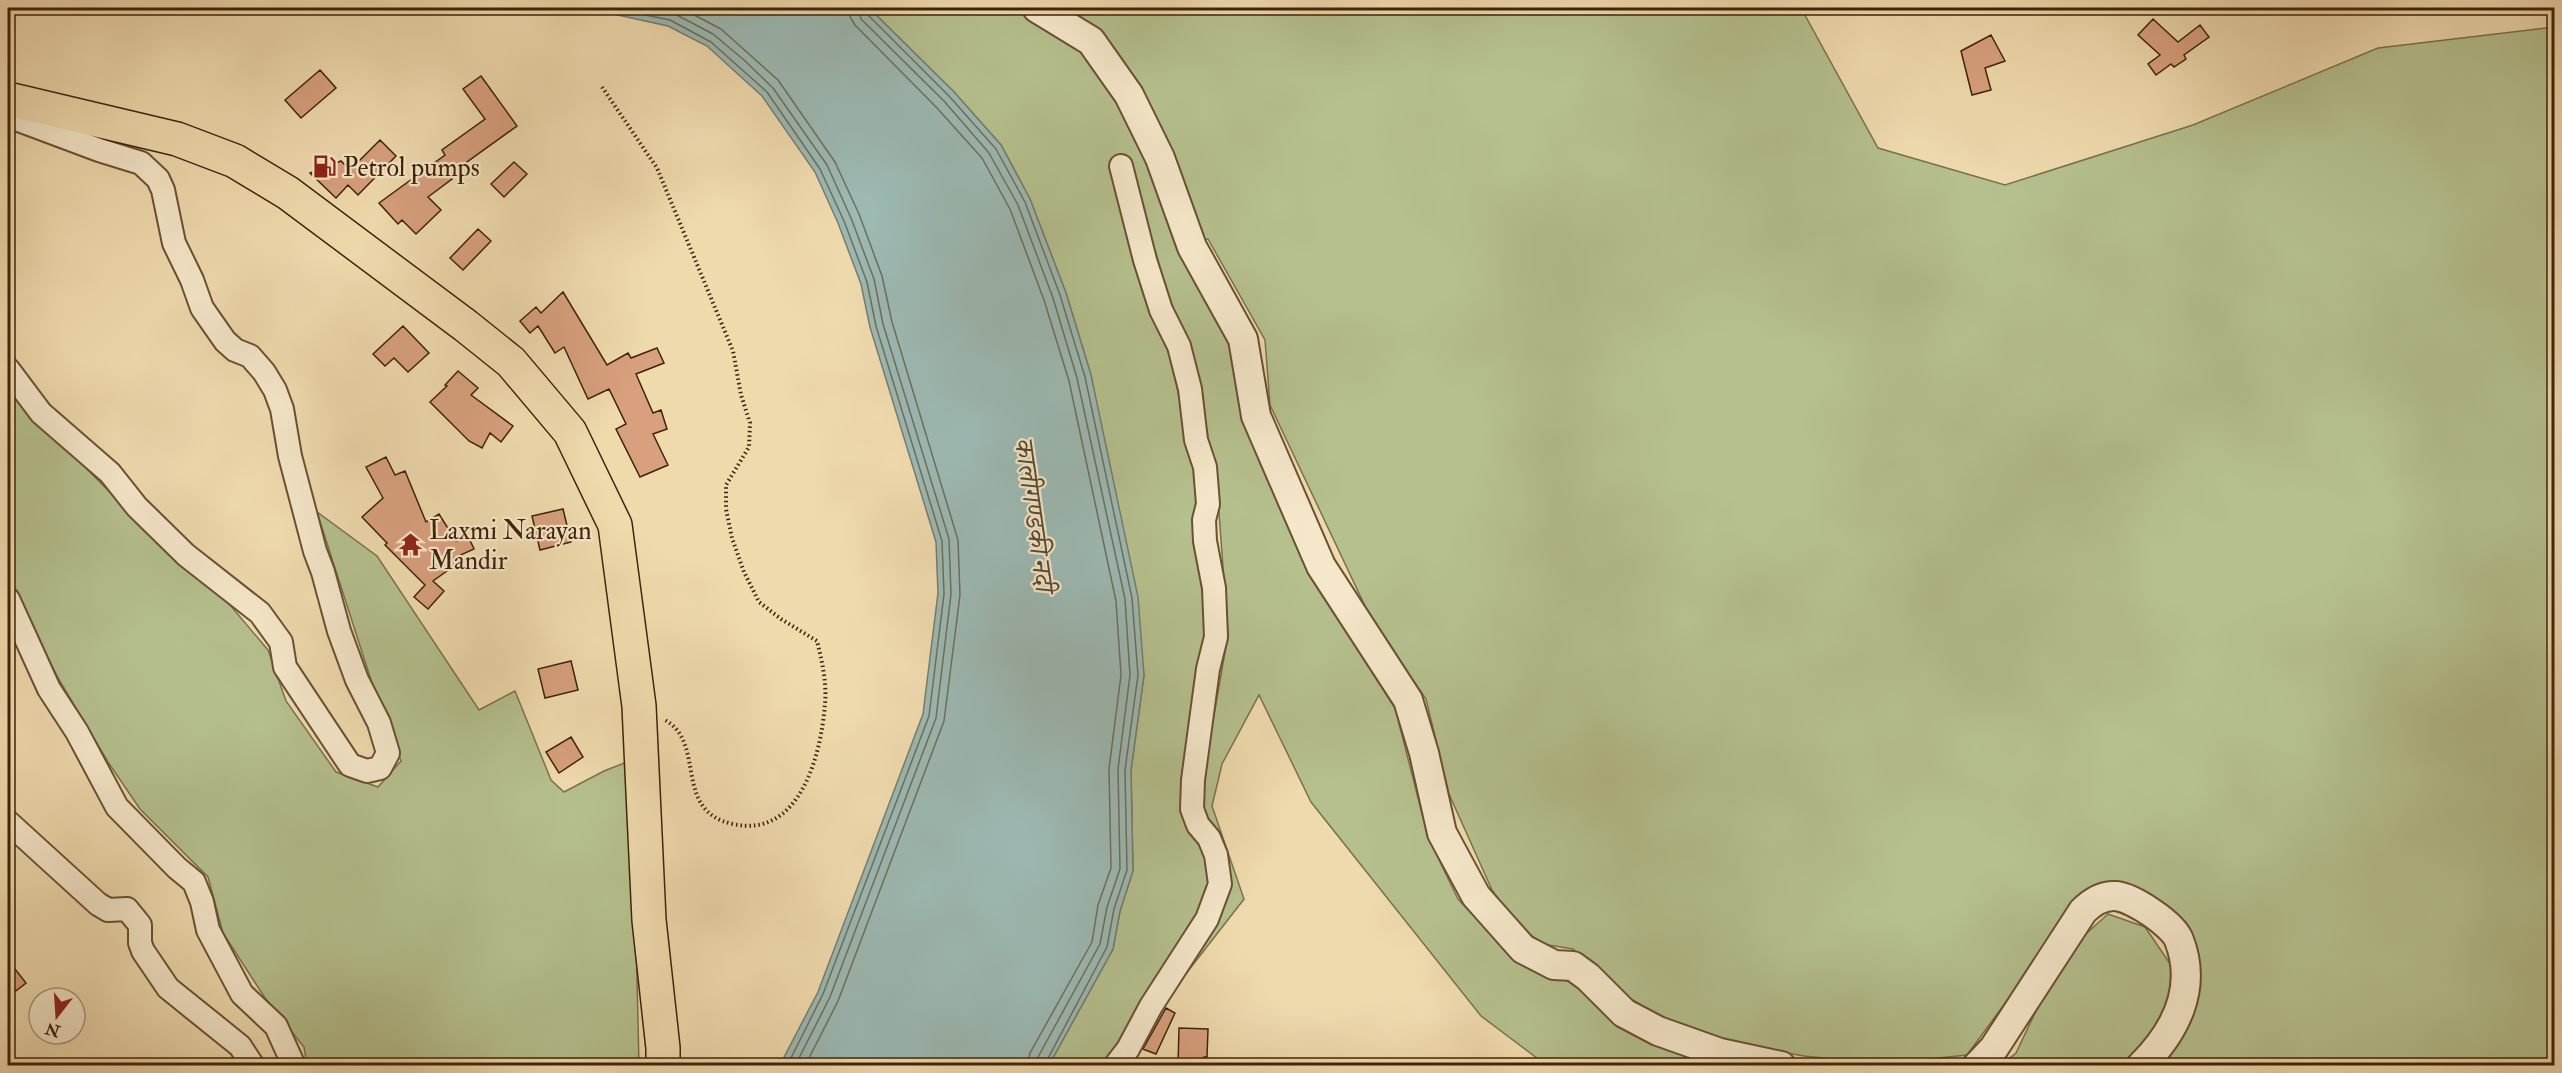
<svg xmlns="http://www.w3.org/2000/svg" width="2562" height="1073" font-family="'IM FELL Double Pica','Noto Serif Devanagari',serif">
<rect width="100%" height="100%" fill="#efdaae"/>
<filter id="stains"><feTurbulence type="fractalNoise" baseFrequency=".00333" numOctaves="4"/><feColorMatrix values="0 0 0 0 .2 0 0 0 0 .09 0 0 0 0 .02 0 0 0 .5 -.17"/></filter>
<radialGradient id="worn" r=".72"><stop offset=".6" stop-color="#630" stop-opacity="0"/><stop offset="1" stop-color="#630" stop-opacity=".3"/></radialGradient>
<!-- green -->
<path fill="#b5c08e" stroke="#7a724b" stroke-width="1.5" d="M 869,8 L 1801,8 L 1878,148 L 2005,185 L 2193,125 L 2378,48 L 2554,27 L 2554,1065 L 2156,1065 L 2193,970 L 2113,889 L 2025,976 L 1967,1055 L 1882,1064 L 1804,1056 L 1718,1041 L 1652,1012 L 1607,984 L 1573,949 L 1542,944 L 1514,921 L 1492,890 L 1449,794 L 1426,699 L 1374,625 L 1270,405 L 1265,340 L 1208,239 L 1185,244 L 1235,338 L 1308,571 L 1395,708 L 1428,837 L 1458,899 L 1520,964 L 1573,983 L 1627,1028 L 1726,1065 L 1546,1065 L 1481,1016 L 1311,802 L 1259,695 L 1222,764 L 1212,806 L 1244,899 L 1185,975 L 1155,1007 L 1225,883 L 1198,807 L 1228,635 L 1218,499 L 1200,388 L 1173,314 L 1155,250 L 1134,255 L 1169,348 L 1198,489 L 1197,527 L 1201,584 L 1208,627 L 1187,763 L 1213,870 L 1202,913 L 1106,1065 L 1049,1065 L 1113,949 L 1120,911 L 1133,871 L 1131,770 L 1144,675 L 1112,485 L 1091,375 L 1066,293 L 1030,199 L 1001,145 L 954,92 Z
M 8,382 L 38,424 L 83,465 L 154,537 L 230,605 L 268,650 L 286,701 L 336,772 L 378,787 L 401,761 L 371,680 L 317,512 L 377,556 L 479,710 L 515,691 L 551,780 L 564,792 L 604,771 L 632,760 L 639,1065 L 307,1065 L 304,1047 L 265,998 L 223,933 L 208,877 L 140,809 L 108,762 L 58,678 L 8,578 Z
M 2108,914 L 2145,927 L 2175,971 L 2161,1021 L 2125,1065 L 2000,1066 L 2016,1053 L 2042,998 L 2079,940 Z"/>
<!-- water -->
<path fill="#9cb9b3" stroke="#767d6f" stroke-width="1.5" d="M 586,8 L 869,8 L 954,92 L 1001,145 L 1030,199 L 1066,293 L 1091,375 L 1138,597 L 1144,675 L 1131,770 L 1133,871 L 1120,911 L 1113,949 L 1049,1065 L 780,1065 L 818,992 L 923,714 L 938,593 L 936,542 L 870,327 L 861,284 L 838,223 L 815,172 L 762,96 L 707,46 L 668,26 Z"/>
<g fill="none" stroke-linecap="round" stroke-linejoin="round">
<!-- shore -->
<path stroke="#6d6e5e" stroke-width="1.5" d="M 611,8 L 670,20 L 711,42 L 767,92 L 820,169 L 844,221 L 867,282 L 876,326 L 942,541 L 944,594 L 929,716 L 823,994 L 787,1066
M 645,8 L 673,13 L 713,34 L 744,60 L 773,88 L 827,165 L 851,218 L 874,279 L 883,324 L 949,539 L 951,594 L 936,718 L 830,997 L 795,1066
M 681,8 L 721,29 L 778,80 L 835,162 L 859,214 L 882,276 L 892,322 L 958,540 L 960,595 L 944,721 L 838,1001 L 805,1066
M 848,8 L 850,17 L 855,25 L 937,108 L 982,158 L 1010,209 L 1044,300 L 1069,381 L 1116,601 L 1121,675 L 1109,769 L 1111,868 L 1098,905 L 1092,942 L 1030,1053 L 1027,1066
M 858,8 L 861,19 L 944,101 L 989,153 L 1018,205 L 1053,298 L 1077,378 L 1125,599 L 1130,675 L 1118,769 L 1120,869 L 1107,907 L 1100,944 L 1038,1057 L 1036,1066
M 865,8 L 867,14 L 949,96 L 996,149 L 1025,202 L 1060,295 L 1085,377 L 1132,598 L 1138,675 L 1125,770 L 1127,870 L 1114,909 L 1107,947 L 1044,1066"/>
</g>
<!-- building -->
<path fill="#d8a07e" stroke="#3e2308" stroke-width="1.5" d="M 2153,19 L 2178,42 L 2200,25 L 2209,37 L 2184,55 L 2186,59 L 2174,67 L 2171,64 L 2156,75 L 2148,64 L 2160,55 L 2138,35 Z
M 1991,35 L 2005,61 L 1985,68 L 1991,90 L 1972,95 L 1961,51 Z
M 320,70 L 336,88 L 301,118 L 285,100 Z
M 481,76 L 517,126 L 449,175 L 452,179 L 428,197 L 441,210 L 416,234 L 402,220 L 398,224 L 379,203 L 445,155 L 442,150 L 485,119 L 463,89 Z
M 380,140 L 396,156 L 358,195 L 348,185 L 336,198 L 310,173 L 341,161 L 350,170 Z
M 514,162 L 527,174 L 504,197 L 491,184 Z
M 478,229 L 491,241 L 463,270 L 450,258 Z
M 563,292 L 607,365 L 628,353 L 631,358 L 657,348 L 664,363 L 636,374 L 653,413 L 661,410 L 667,429 L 653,434 L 668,465 L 640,477 L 616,429 L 626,424 L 609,389 L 588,399 L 564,347 L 555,353 L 538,326 L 530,333 L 520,321 L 536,307 L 541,313 Z
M 403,326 L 429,353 L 408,372 L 394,358 L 385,366 L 373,354 Z
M 458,371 L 478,388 L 471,395 L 513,426 L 501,442 L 490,433 L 482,448 L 469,441 L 430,402 L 447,386 L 445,385 Z
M 386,457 L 395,475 L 405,471 L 426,522 L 439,514 L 456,541 L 468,536 L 474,549 L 454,558 L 458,563 L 433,581 L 444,591 L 428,609 L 414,597 L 425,585 L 385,545 L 387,543 L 362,517 L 383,498 L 366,467 Z
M 563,509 L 571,542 L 540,550 L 532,516 Z
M 571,661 L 578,690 L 545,698 L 538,669 Z
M 571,737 L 583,757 L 559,773 L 546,752 Z
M 8,960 L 26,983 L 8,997 Z
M 1166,1008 L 1175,1013 L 1156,1054 L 1143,1049 Z
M 1179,1028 L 1208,1029 L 1207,1057 L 1204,1057 L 1204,1065 L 1178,1065 Z"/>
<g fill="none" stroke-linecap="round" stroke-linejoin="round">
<defs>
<path id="minor" d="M 8,116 L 99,150 L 141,163 L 158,179 L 163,190 L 174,243 L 192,280 L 202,308 L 225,341 L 235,350 L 250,356 L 264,372 L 275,390 L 282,409 L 290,456 L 315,551 L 323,572 L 339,631 L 357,680 L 379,723 L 388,753 L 380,768 L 367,771 L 350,765 L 285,667 L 281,642 L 260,613 L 186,555 L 137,507 L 110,473 L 41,413 L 8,369
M 8,599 L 49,689 L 77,732 L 117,807 L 177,868 L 194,882 L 202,902 L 208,930 L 242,994 L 276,1026 L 294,1066
M 8,822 L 98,904 L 108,910 L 127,909 L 140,925 L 140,943 L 143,951 L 168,988 L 240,1046 L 253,1066
M 1115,1066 L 1128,1049 L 1151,1006 L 1207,919 L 1220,884 L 1216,855 L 1209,838 L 1198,825 L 1192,809 L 1193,780 L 1208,669 L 1216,637 L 1214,588 L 1205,541 L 1204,520 L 1208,504 L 1205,467 L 1196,440 L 1190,389 L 1179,346 L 1161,310 L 1145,260 L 1121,166"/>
<path id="tertiary" d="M 1037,8 L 1091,41 L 1129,95 L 1160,158 L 1192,247 L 1243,339 L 1256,416 L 1321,566 L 1408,700 L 1424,753 L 1442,833 L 1476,896 L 1523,949 L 1554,965 L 1573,966 L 1588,977 L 1624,1013 L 1658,1031 L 1720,1053 L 1781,1066
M 1977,1066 L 1994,1048 L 2083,911 C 2092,902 2102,895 2116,896 C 2133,898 2173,924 2179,940 C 2198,989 2175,1032 2141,1066"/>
<path id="trunk" d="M 8,99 L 177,139 L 235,161 L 288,193 L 466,326 L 511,362 L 570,432 L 615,525 L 639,706 L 649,920 L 663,1048 L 663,1066"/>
</defs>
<!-- minor casing -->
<use href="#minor" stroke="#6a5132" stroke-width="26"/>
<!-- tertiary casing -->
<use href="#tertiary" stroke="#6a5132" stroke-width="32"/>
<!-- trunk casing -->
<use href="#trunk" stroke="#3e2308" stroke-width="36"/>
<!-- path -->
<path stroke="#3e2308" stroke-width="4" stroke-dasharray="1.5 3" stroke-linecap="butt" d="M 602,87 L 657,168 L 733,351 L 741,395 L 750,423 L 749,447 L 726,485 L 726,509 L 732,538 L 744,572 L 759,602 L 781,619 L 817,641 C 822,661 827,683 825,704 C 821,755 800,839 733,824 C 671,811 708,741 663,719"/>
<!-- minor -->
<use href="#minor" stroke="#f5e7ca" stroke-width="22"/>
<!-- tertiary -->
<use href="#tertiary" stroke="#f5e7ca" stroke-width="28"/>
<!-- trunk -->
<use href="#trunk" stroke="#efdaae" stroke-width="33"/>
</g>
<!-- icons -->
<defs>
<symbol id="fuel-bare" viewBox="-9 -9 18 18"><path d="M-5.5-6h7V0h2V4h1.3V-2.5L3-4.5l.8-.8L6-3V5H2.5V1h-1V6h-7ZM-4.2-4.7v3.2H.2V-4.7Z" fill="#8f2418" stroke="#f5e7ca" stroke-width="2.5" paint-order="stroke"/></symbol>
<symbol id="temple-bare" viewBox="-9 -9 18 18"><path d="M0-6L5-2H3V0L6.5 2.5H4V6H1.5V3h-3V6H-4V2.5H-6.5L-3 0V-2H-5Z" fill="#8f2418" stroke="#f5e7ca" stroke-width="2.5" paint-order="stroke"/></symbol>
</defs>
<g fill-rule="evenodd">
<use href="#fuel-bare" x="308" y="150" width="33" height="33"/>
<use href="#temple-bare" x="394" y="528" width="33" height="33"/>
</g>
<g text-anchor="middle" stroke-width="4.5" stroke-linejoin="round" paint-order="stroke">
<!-- poi labels -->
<g font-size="26" fill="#3e2308" stroke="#f5e7ca" text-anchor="start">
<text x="343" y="176">Petrol pumps</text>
<text x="429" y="539">Laxmi Narayan<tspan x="429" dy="30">Mandir</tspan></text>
</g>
<!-- water labels -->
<g font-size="27" font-style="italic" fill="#564833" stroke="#f5e7ca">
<text transform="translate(1034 514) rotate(82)" y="9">कालीगण्डकी नदी</text>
</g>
</g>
<!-- margin -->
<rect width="2562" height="1073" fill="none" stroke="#efdaae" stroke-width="30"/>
<rect x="9" y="9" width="2544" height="1055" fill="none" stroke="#3e2308" stroke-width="3"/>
<rect x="15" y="15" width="2532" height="1043" fill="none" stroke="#3e2308" stroke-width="1.5"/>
<!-- north arrow -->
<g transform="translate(57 1016) rotate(197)"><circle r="28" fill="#f5e7ca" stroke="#ac997c" stroke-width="1.5"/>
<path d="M0-4.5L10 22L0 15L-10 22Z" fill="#8f2418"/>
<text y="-9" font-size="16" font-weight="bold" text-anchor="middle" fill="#3e2308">N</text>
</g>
<rect width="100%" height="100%" filter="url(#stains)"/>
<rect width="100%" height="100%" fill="url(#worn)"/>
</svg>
